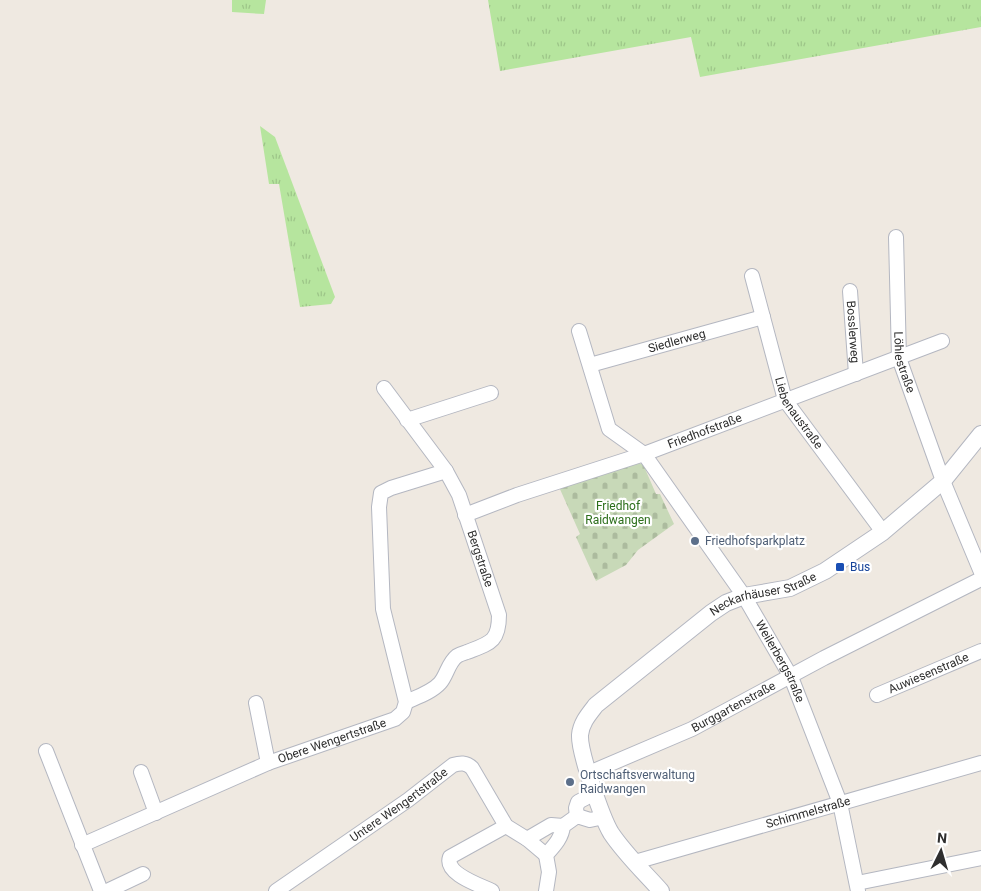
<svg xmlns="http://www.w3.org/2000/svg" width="981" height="891" font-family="Roboto,sans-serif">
<defs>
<pattern id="grass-tufts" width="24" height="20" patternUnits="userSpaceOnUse" patternTransform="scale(1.25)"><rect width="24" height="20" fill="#b6e59e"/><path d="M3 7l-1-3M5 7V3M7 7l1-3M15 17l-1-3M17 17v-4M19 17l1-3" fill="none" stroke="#9dc588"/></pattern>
<pattern id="cemetery-stones" width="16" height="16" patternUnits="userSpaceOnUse" patternTransform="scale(1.25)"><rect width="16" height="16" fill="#c8d9b8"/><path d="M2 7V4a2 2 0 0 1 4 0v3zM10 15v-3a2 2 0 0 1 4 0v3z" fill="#acbb9e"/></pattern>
</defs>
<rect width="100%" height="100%" fill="#efe9e1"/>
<!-- grass -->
<path fill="url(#grass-tufts)" d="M 232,0 L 266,0 L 264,14 L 232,12 Z
M 488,0 L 981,0 L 981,27 L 700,77 L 691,37 L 500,71 Z
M 260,126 L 275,137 L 335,297 L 331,304 L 300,307 L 279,184 L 269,184 Z"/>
<!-- cemetery -->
<path fill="url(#cemetery-stones)" d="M 638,463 L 643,464 L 656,494 L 660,494 L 674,524 L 638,550 L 626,565 L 596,581 L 576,537 L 580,534 L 559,487 Z"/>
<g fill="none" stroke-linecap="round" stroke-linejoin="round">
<defs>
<g id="minor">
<path id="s1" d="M 896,237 L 899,358 L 943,481 L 981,572"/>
<path id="s2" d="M 752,276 L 785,400 L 883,532"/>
<path id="s3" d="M 850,291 L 856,374"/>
<path id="s4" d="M 579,331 L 609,429 L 644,454 L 744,596 L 791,677 L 840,803 L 858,891"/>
<path id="s5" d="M 590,365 L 763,317"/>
<path id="s6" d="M 384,388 L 446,471 L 459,495 L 499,615 C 499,642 490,643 467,652 C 464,653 460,654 457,656 C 448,663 447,675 440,683 C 432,692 417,697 406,702"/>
<path d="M 407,420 L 491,393"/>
<path id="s7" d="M 465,515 L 517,495 L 644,454 L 942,341"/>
<path id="s8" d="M 877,695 L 981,651"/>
<path d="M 256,703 L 268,763"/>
<path d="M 46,751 L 101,891"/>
<path d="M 141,772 L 156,813"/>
<path id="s9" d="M 589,773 L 692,729 L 824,658 L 981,579"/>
<path d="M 577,816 L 576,808 L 578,802 L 595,793"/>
<path d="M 527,839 L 551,825 L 563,826"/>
<path id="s10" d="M 82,845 L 268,763 L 395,719 L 403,712 L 406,702 L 383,609 L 379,507 L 381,493 L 391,488 L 446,471"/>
<path id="s11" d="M 635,862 L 981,763"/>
<path d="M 857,883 L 981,858"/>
<path d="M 107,891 L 143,874"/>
<path id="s12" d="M 276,891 L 408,800 L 453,765 C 460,763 466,762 472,768 L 506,826 L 527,839 L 546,855"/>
<path d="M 492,891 C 480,885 444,874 450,857 L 506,826"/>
<path d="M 546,891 L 549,872 L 546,855 C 554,846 562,838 563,826 L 577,816 L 590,820 L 604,817"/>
</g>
<g id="tertiary">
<path id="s13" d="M 661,891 C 644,872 625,854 611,833 C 602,818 579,752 580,735 C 581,723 589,714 596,705 L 711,613 L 726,603 L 744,596 L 790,588 L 825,571 L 883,532 L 943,481 L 981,434"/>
</g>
</defs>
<!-- minor casing -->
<use href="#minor" stroke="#b4b7c1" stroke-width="16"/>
<!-- tertiary casing -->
<use href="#tertiary" stroke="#b4b7c1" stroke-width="18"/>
<!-- minor -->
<use href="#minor" stroke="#fff" stroke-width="14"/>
<!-- tertiary -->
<use href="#tertiary" stroke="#fff" stroke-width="16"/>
</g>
<!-- markers -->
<g fill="#5c6f8a" stroke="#fff" stroke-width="2">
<circle cx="695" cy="541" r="5"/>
<circle cx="570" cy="782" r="5"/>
</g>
<rect fill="#1a4fb4" stroke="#fff" stroke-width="2" x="835" y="562" width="10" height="10" rx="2.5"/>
<g text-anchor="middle" stroke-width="4.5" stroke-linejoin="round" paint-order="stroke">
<!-- street labels -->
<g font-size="12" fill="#2e2e2e" stroke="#fff">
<text dy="4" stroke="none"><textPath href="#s3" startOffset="41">Bosslerweg</textPath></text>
<text dy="4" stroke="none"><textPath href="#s5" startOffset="90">Siedlerweg</textPath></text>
<text dy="4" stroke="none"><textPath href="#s1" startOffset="126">Löhlestraße</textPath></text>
<text dy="4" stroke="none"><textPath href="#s2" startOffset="146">Liebenaustraße</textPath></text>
<text dy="4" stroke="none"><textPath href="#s7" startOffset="254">Friedhofstraße</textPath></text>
<text dy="4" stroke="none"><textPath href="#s6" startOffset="198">Bergstraße</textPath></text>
<text dy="4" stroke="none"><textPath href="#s13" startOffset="418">Neckarhäuser Straße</textPath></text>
<text dy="4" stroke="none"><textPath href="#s4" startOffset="394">Weilerbergstraße</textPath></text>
<text dy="4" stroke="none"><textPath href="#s8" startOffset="56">Auwiesenstraße</textPath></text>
<text dy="4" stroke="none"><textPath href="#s9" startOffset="159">Burggartenstraße</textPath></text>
<text dy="4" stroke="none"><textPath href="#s10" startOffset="271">Obere Wengertstraße</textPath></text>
<text dy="4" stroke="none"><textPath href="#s12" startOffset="150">Untere Wengertstraße</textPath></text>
<text dy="4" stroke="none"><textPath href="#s11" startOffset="180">Schimmelstraße</textPath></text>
</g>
<!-- park labels -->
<g font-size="12" fill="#2c6e1b" stroke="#fff">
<text x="618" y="510">Friedhof<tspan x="618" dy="14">Raidwangen</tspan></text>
</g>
<!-- service labels -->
<g font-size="12" fill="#4e5e75" stroke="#fff" text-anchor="start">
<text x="705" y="545">Friedhofsparkplatz</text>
<text x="580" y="779">Ortschaftsverwaltung<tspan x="580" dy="14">Raidwangen</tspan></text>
</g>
<!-- transit labels -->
<g font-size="12" fill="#164399" stroke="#fff" text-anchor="start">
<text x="850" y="571">Bus</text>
</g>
</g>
<!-- north arrow -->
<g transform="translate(941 851) rotate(5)" stroke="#ffffff" stroke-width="4" paint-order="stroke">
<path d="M0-4L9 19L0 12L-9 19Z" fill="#2e2e2e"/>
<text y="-8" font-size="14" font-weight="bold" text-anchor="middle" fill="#2e2e2e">N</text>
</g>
</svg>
